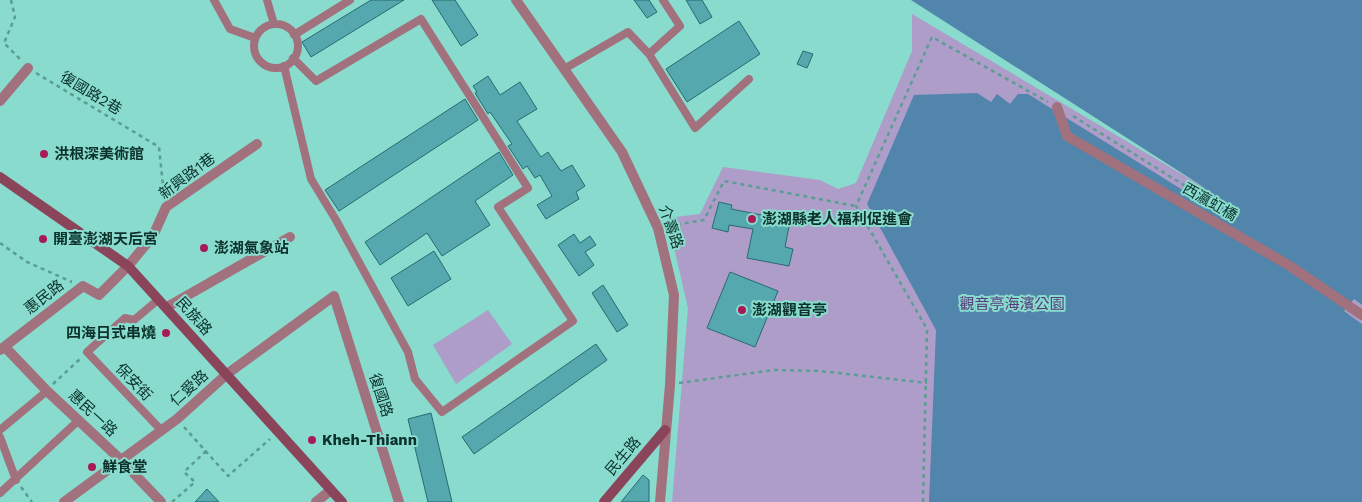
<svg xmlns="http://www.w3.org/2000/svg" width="1362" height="502" font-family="'Work Sans','Noto Sans TC',sans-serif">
<rect width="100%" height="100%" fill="#88dbcd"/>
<!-- green -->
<path fill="#ae9dc9" d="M 912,14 L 1202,186 L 1362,305 L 1362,502 L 672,502 L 688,308 L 667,218 L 700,214 L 723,167 L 820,180 L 838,189 L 856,183 L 912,51 Z
M 488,310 L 512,344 L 456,384 L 433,345 Z"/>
<!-- water -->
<path fill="#5185ab" d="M 911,0 L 1362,0 L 1362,305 L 1354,299 L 1344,311 L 1362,324 L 1362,502 L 929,502 L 936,330 L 867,204 L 914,95 L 977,93 L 991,102 L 997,94 L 1010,104 L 1018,94 L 1028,94 L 1194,197 L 1202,186 Z"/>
<!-- building -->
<path fill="#54a8ae" stroke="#286b70" d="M 371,0 L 404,0 L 311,57 L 302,42 Z
M 432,0 L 455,0 L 478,35 L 461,46 Z
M 634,0 L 649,0 L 657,12 L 647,18 Z
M 686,0 L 702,0 L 712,17 L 700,24 Z
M 739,21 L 760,54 L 687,102 L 666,69 Z
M 803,51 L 813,54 L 807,68 L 797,64 Z
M 488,76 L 500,95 L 520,82 L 537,109 L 517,121 L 541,157 L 548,152 L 561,171 L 572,165 L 585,186 L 576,192 L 579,199 L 546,219 L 537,205 L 552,196 L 540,175 L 535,178 L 527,166 L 523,169 L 508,146 L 512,144 L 490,112 L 488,114 L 475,93 L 477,92 L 473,86 Z
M 465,99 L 478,120 L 339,211 L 325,190 Z
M 499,152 L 513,175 L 475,201 L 490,225 L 442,256 L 427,233 L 380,265 L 365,242 Z
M 719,202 L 732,205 L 731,209 L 772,217 L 773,212 L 791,216 L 785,247 L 793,249 L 789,266 L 747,258 L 753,229 L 729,225 L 728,232 L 712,228 Z
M 574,234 L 580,243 L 590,236 L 596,245 L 585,252 L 594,265 L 579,276 L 558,245 Z
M 434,251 L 451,279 L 408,306 L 391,278 Z
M 730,272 L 778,291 L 755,347 L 707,328 Z
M 603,285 L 628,325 L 617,332 L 592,293 Z
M 596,344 L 607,360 L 474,454 L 462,437 Z
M 431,413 L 452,502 L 428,502 L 408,419 Z
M 643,475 L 649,480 L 649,502 L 621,502 Z
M 207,489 L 219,502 L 195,502 Z"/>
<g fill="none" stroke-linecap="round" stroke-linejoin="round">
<!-- path -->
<path stroke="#5b9d92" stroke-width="2.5" stroke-dasharray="4 4" stroke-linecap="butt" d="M 11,0 L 15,17 L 4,43 L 21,60
M 36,73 L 159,147 L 164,195
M 1073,116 L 1187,187
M 669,226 L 704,220 L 724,181 L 856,206
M 0,243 L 27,262 L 72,282
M 679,383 L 774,370 L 820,371 L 927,383
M 53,384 L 80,359
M 184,427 L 228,476 L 270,439
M 21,487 L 32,502
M 172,502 L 195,482 L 184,472 L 206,451
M 923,502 L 927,329 L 856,206 L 932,37 L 1048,102"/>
<!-- lane -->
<path stroke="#a1717d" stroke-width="8" d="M 214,0 L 230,29 L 255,38
M 267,0 L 274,24
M254 46a22 22 0 1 1 44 0a22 22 0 1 1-44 0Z
M 294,35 L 350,0
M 649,54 L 695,128 L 749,79
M 284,66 L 311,179 L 336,220 L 408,352 L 415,379 L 442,412 L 573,321 L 498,207 L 528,188 L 421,19 L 316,81 L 293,58
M 564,69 L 628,32 L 649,54 L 680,26 L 663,0
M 159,299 L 134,320 L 125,318 L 87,352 L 162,431
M 0,430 L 47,391
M 0,437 L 16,480
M 0,493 L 79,420"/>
<!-- street -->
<path stroke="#a1717d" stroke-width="10" d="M 516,0 L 622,152 L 658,228 L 674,295 L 670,385 L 660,502
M 0,101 L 28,68
M 1057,107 L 1067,136 L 1290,266 L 1362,315
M 167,307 L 290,237
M 5,347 L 47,391 L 121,460 L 161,502
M 0,350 L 83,286 L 99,295 L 128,266 L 153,236 L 166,207 L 257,144
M 64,502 L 177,419 L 227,374 L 334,296 L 399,502
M 316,502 L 331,490"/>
<!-- secondary -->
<path stroke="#8a455a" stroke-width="10" d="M 0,177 L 128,266 L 342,502
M 604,502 L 665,430"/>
</g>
<!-- markers -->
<g fill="#a81956" stroke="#88dbcd" stroke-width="2">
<circle cx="44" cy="154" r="5"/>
<circle cx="752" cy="219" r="5"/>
<circle cx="43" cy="239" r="5"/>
<circle cx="204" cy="248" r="5"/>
<circle cx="742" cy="310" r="5"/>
<circle cx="166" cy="333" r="5"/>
<circle cx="312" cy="440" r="5"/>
<circle cx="92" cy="467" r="5"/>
</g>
<g text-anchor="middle" stroke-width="4" stroke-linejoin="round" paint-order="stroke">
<!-- street labels -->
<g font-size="15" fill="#0c312b" stroke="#88dbcd">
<text transform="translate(91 93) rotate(31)" y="5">復國路2巷</text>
<text transform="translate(187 176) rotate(-37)" y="5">新興路1巷</text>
<text transform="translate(1210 202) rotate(30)" y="5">西瀛虹橋</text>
<text transform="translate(671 227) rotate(71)" y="5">介壽路</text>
<text transform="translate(44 297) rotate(-38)" y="5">惠民路</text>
<text transform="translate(194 316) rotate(48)" y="5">民族路</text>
<text transform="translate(134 382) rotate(46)" y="5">保安街</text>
<text transform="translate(189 388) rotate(-42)" y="5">仁愛路</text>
<text transform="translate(381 395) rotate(72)" y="5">復國路</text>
<text transform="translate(93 413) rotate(43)" y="5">惠民一路</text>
<text transform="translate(623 456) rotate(-50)" y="5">民生路</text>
</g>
<!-- poi labels -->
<g font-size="15" font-weight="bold" fill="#0c312b" stroke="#88dbcd" text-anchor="start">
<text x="54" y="159">洪根深美術館</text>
<text x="762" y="224">澎湖縣老人福利促進會</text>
<text x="53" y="244">開臺澎湖天后宮</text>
<text x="214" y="253">澎湖氣象站</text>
<text x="752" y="315">澎湖觀音亭</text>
<text x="156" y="338" text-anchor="end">四海日式串燒</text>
<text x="322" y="445">Kheh-Thiann</text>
<text x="102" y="472">鮮食堂</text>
</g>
<!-- park labels -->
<g font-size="15" fill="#57397c" stroke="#88dbcd">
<text x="1012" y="309">觀音亭海濱公園</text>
</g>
</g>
</svg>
